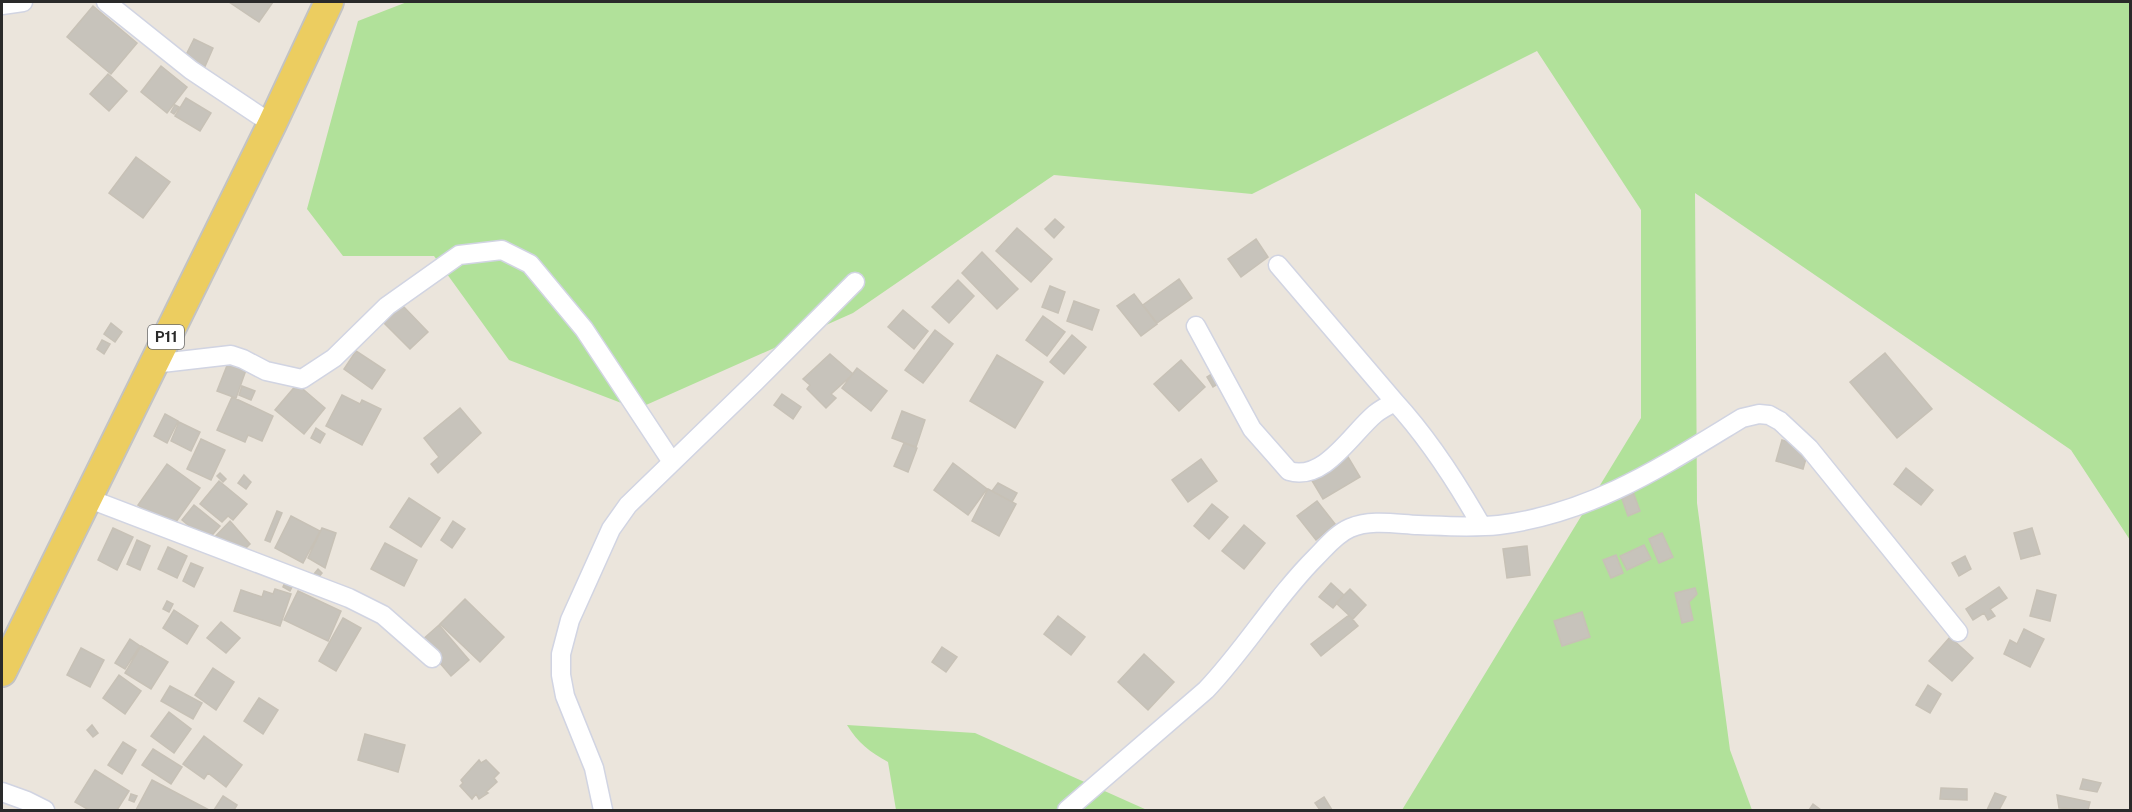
<svg xmlns="http://www.w3.org/2000/svg" width="2132" height="812" font-family="'Public Sans',sans-serif">
<rect width="100%" height="100%" fill="#ebe5dc"/>
<!-- green -->
<path fill="#b1e19a" d="M 407,2 L 2130,2 L 2130,540 L 2071,450 L 1695,193 L 1697,503 L 1730,750 L 1752,810 L 1402,810 L 1641,418 L 1641,210 L 1537,51 L 1252,194 L 1054,175 L 853,313 L 637,409 L 509,360 L 434,256 L 343,256 L 307,209 L 358,21 Z
M 847,725 L 975,733 L 1147,810 L 896,810 L 888,762 C 870,752 858,743 847,725 Z"/>
<!-- building -->
<path fill="#c7c3bb" stroke="#c7c1b6" stroke-width="1.5" d="M 229,2 L 273,2 L 259,22 Z
M 93,6 L 137,43 L 111,74 L 67,37 Z
M 194,39 L 213,48 L 203,71 L 183,61 Z
M 161,66 L 187,87 L 167,113 L 141,92 Z
M 108,74 L 127,91 L 109,111 L 90,94 Z
M 186,98 L 211,113 L 200,131 L 175,116 Z
M 175,105 L 179,107 L 174,114 L 171,112 Z
M 136,157 L 170,182 L 143,218 L 109,193 Z
M 1055,219 L 1064,227 L 1054,238 L 1045,229 Z
M 1017,228 L 1052,259 L 1031,282 L 996,251 Z
M 1256,239 L 1268,257 L 1241,277 L 1228,259 Z
M 982,252 L 1018,289 L 997,309 L 962,273 Z
M 1179,279 L 1192,298 L 1157,323 L 1143,305 Z
M 958,280 L 974,296 L 949,323 L 932,307 Z
M 1050,286 L 1065,292 L 1058,313 L 1042,307 Z
M 1134,294 L 1157,324 L 1141,336 L 1117,306 Z
M 1074,301 L 1099,310 L 1092,330 L 1067,321 Z
M 402,305 L 428,332 L 410,349 L 384,323 Z
M 903,310 L 928,331 L 914,349 L 888,327 Z
M 1043,316 L 1065,332 L 1047,356 L 1026,340 Z
M 111,323 L 122,332 L 115,342 L 104,334 Z
M 935,330 L 953,344 L 923,383 L 905,370 Z
M 1072,335 L 1086,347 L 1064,374 L 1050,362 Z
M 102,340 L 110,344 L 104,354 L 97,349 Z
M 356,351 L 385,370 L 372,389 L 344,369 Z
M 1885,353 L 1932,409 L 1897,438 L 1850,382 Z
M 830,354 L 853,374 L 831,394 L 836,398 L 826,408 L 807,389 L 810,385 L 803,379 Z
M 997,355 L 1043,382 L 1015,428 L 970,401 Z
M 1181,360 L 1205,387 L 1179,411 L 1154,384 Z
M 228,363 L 246,370 L 236,398 L 217,391 Z
M 857,368 L 887,391 L 871,411 L 842,388 Z
M 1218,370 L 1224,380 L 1213,387 L 1207,377 Z
M 297,384 L 325,408 L 304,434 L 275,410 Z
M 242,386 L 255,391 L 251,400 L 239,395 Z
M 782,394 L 801,407 L 793,419 L 774,405 Z
M 342,395 L 360,404 L 362,400 L 381,409 L 362,445 L 326,426 Z
M 232,397 L 273,416 L 262,441 L 248,435 L 245,442 L 217,430 Z
M 460,408 L 481,433 L 438,473 L 431,464 L 439,457 L 424,438 Z
M 902,411 L 925,420 L 916,447 L 892,438 Z
M 165,414 L 178,421 L 167,443 L 154,436 Z
M 179,422 L 200,432 L 191,451 L 171,441 Z
M 316,428 L 325,434 L 320,443 L 311,438 Z
M 201,439 L 225,450 L 211,480 L 187,469 Z
M 1782,440 L 1809,448 L 1803,469 L 1776,461 Z
M 904,443 L 917,448 L 908,472 L 894,466 Z
M 1345,452 L 1360,477 L 1323,499 L 1308,474 Z
M 1201,459 L 1217,481 L 1188,502 L 1172,480 Z
M 953,463 L 987,489 L 968,515 L 934,490 Z
M 167,464 L 200,488 L 171,529 L 138,505 Z
M 1906,468 L 1933,490 L 1921,505 L 1894,484 Z
M 220,473 L 226,479 L 223,482 L 217,476 Z
M 244,475 L 251,482 L 246,489 L 238,483 Z
M 219,481 L 247,504 L 233,520 L 228,516 L 222,522 L 200,504 Z
M 998,483 L 1017,493 L 1012,502 L 992,491 Z
M 988,489 L 1016,504 L 999,536 L 972,521 Z
M 1632,489 L 1640,511 L 1628,516 L 1620,493 Z
M 409,498 L 440,518 L 421,547 L 390,527 Z
M 1317,501 L 1335,524 L 1316,540 L 1297,516 Z
M 1212,504 L 1228,517 L 1209,539 L 1194,526 Z
M 194,505 L 220,526 L 207,541 L 182,520 Z
M 277,511 L 282,513 L 270,542 L 265,540 Z
M 291,516 L 320,531 L 303,563 L 275,548 Z
M 230,521 L 250,544 L 241,553 L 209,543 Z
M 453,521 L 465,529 L 452,548 L 441,540 Z
M 1244,525 L 1265,543 L 1244,569 L 1222,551 Z
M 113,528 L 133,537 L 117,570 L 98,560 Z
M 322,528 L 336,533 L 325,568 L 308,558 Z
M 2032,528 L 2040,554 L 2021,559 L 2014,533 Z
M 1662,533 L 1673,557 L 1659,563 L 1649,539 Z
M 137,540 L 150,546 L 140,570 L 127,564 Z
M 385,543 L 417,560 L 404,586 L 371,569 Z
M 1644,545 L 1651,559 L 1627,570 L 1620,556 Z
M 1527,546 L 1530,575 L 1507,578 L 1503,549 Z
M 168,547 L 187,556 L 177,578 L 158,569 Z
M 1616,555 L 1623,573 L 1611,578 L 1603,560 Z
M 1965,556 L 1971,569 L 1959,576 L 1952,563 Z
M 191,563 L 203,568 L 194,587 L 183,581 Z
M 318,569 L 322,573 L 318,578 L 314,574 Z
M 286,580 L 294,583 L 290,591 L 283,587 Z
M 1331,583 L 1344,595 L 1333,608 L 1319,597 Z
M 1999,587 L 2007,598 L 1990,609 L 1995,616 L 1988,620 L 1984,613 L 1973,620 L 1966,609 Z
M 1695,588 L 1697,594 L 1689,602 L 1693,620 L 1682,623 L 1675,593 Z
M 275,589 L 291,594 L 280,626 L 234,611 L 241,590 L 262,597 L 264,591 L 273,594 Z
M 1350,589 L 1366,605 L 1353,619 L 1336,603 Z
M 2037,590 L 2056,595 L 2050,621 L 2030,616 Z
M 298,591 L 341,611 L 328,641 L 284,620 Z
M 465,599 L 504,637 L 480,662 L 440,624 Z
M 167,601 L 173,604 L 169,612 L 163,609 Z
M 174,610 L 198,626 L 187,644 L 163,628 Z
M 1582,612 L 1590,637 L 1562,646 L 1554,621 Z
M 1349,615 L 1358,626 L 1321,656 L 1311,644 Z
M 1058,616 L 1085,637 L 1071,655 L 1044,634 Z
M 343,618 L 361,628 L 336,671 L 319,661 Z
M 221,622 L 240,638 L 226,653 L 207,638 Z
M 439,625 L 469,660 L 451,676 L 421,641 Z
M 2024,629 L 2044,639 L 2030,667 L 2004,654 L 2010,640 L 2017,644 Z
M 1950,637 L 1973,658 L 1952,681 L 1929,661 Z
M 130,639 L 140,646 L 125,669 L 115,663 Z
M 141,646 L 168,662 L 151,689 L 125,673 Z
M 942,647 L 957,657 L 946,672 L 932,662 Z
M 81,648 L 104,660 L 90,687 L 67,675 Z
M 1144,654 L 1174,682 L 1148,710 L 1118,682 Z
M 213,668 L 234,682 L 216,710 L 195,695 Z
M 119,675 L 141,691 L 125,714 L 103,698 Z
M 1928,685 L 1941,694 L 1930,713 L 1916,705 Z
M 170,686 L 202,703 L 193,719 L 161,701 Z
M 259,698 L 278,710 L 263,734 L 244,721 Z
M 169,712 L 191,729 L 174,753 L 151,736 Z
M 92,725 L 98,733 L 93,737 L 87,730 Z
M 365,734 L 405,745 L 398,772 L 358,760 Z
M 204,736 L 242,765 L 226,787 L 208,773 L 204,779 L 183,764 Z
M 123,742 L 136,750 L 122,774 L 108,765 Z
M 153,749 L 182,767 L 171,784 L 142,765 Z
M 479,760 L 481,763 L 486,760 L 499,773 L 494,778 L 497,782 L 486,792 L 488,793 L 479,799 L 476,794 L 472,799 L 460,786 L 463,783 L 461,780 Z
M 95,770 L 129,791 L 117,810 L 89,810 L 75,802 Z
M 2083,779 L 2101,783 L 2097,792 L 2080,789 Z
M 152,780 L 209,810 L 136,810 Z
M 1941,788 L 1967,789 L 1967,800 L 1940,799 Z
M 1995,793 L 2006,797 L 1999,810 L 1987,810 Z
M 131,794 L 137,796 L 134,802 L 129,800 Z
M 2057,795 L 2090,802 L 2088,810 L 2059,808 Z
M 223,796 L 237,805 L 234,810 L 214,810 Z
M 1324,797 L 1332,810 L 1320,810 L 1315,803 Z
M 1813,804 L 1821,810 L 1809,810 Z"/>
<g fill="none" stroke-linecap="round" stroke-linejoin="round">
<defs>
<path id="minor" d="M 106,2 L 191,70 L 272,124
M 2,5 L 23,2
M 1278,265 L 1395,402
M 1196,326 L 1252,429 L 1289,471 C 1324,482 1352,433 1375,414 C 1381,409 1389,405 1395,402 C 1429,439 1456,481 1481,525
M 153,364 L 231,355 L 243,359 L 266,371 L 302,379 L 334,358 L 387,306 L 459,255 L 502,250 L 530,264 L 584,329 L 672,462
M 87,498 L 349,598 L 383,615 L 432,658
M 2,792 L 27,801 L 45,810
M 603,810 L 594,768 L 565,696 L 561,675 L 561,654 L 570,620 L 611,529 L 628,505 L 755,382 L 855,282
M 1067,810 L 1206,690 C 1246,648 1275,598 1316,557 C 1326,547 1336,534 1350,528 C 1371,519 1396,524 1418,525 C 1445,526 1472,528 1499,525 C 1593,513 1663,466 1742,418 L 1759,414 L 1769,415 L 1780,421 L 1809,448 L 1958,632"/>
<path id="primary" d="M 2,672 L 272,124 L 329,2"/>
</defs>
<!-- minor casing -->
<use href="#minor" stroke="#d1d4e2" stroke-width="21"/>
<!-- primary casing -->
<use href="#primary" stroke="#c3c3c3" stroke-width="32"/>
<!-- minor -->
<use href="#minor" stroke="#fff" stroke-width="18"/>
<!-- primary -->
<use href="#primary" stroke="#eccd60" stroke-width="28"/>
</g>
<g text-anchor="middle" stroke-width="6" stroke-linejoin="round" paint-order="stroke">
<!-- shield labels -->
<rect fill="#fff" stroke="#6a6a6a" stroke-width="1.5" x="148" y="325" width="36" height="24" rx="4.5"/>
<g font-size="15" font-weight="bold" fill="#2a2a2a">
<text x="166" y="342">P11</text>
</g>
</g>
<!-- border -->
<rect width="2132" height="812" fill="none" stroke="#2a2a2a" stroke-width="6"/>
</svg>
